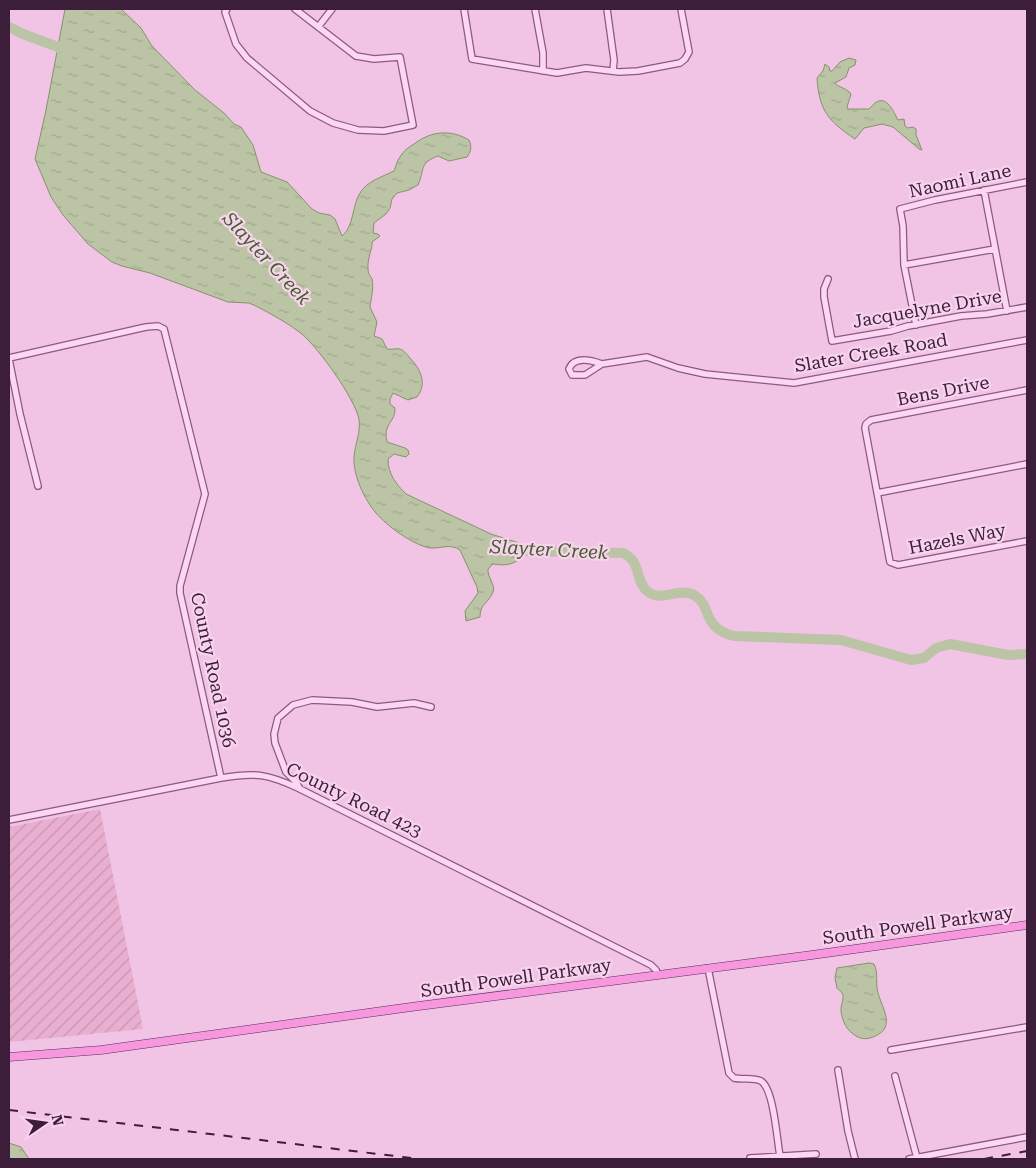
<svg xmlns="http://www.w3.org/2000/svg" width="1036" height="1168" font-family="'Roboto Serif',serif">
<defs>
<pattern id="farmland-furrows" width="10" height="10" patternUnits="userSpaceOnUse" patternTransform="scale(1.25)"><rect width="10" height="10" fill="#e8afd0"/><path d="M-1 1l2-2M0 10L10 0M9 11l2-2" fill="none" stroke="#c896b3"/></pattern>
<pattern id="water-ripples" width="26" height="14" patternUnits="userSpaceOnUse" patternTransform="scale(1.25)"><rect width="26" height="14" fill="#bbc4a5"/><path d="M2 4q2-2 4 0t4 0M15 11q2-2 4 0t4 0" fill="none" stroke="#a2a88f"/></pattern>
</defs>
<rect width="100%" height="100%" fill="#f1c3e4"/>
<!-- farmland -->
<path fill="url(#farmland-furrows)" d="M 100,809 L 143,1029 L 9,1042 L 9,827 Z"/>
<!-- water -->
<path fill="url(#water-ripples)" stroke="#86936b" d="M 65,9 L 121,9 L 141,28 L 152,46 L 195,90 L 224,113 L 234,124 L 241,127 L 253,145 L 261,172 L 287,182 L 312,209 L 319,213 L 330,215 L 335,219 L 342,236 C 354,227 352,205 360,193 C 367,181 382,177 394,171 C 396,166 397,161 400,157 C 403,151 409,147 414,144 C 431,131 450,129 469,140 C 472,147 471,151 467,157 L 449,161 L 438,156 C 419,163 425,169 418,185 L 409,190 L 397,193 L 392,199 L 390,208 L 386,214 L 374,223 L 373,233 L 378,234 L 380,236 L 372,242 C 373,248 367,258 368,269 C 368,274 370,275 372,279 C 374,289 371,298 370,307 L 377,322 L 374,336 L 382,339 L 387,349 C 391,350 396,348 400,349 C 403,350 407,354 409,357 C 420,368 428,383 417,397 L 408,400 L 393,393 L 390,399 L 390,404 L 395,408 C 396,422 382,424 387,442 L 405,448 L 408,450 L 409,454 L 406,457 L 394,454 L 388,459 C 388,474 396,484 406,494 L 491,534 L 519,543 L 522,546 L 524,555 C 515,565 505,566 493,564 L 488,569 C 487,577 496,585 493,592 C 489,603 480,603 480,617 L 466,621 L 465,611 L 478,593 L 477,587 L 460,550 C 450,543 440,549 430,548 C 413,545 387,526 376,513 C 364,499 353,475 354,457 C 355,444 361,432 359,419 C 354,397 319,349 302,334 C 288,323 271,314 256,306 L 249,303 L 228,302 L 150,273 L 122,266 L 112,262 L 88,244 L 63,215 L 51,197 L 35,159 L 46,110 Z
M 849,58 L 856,60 L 855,65 L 849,68 L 846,77 L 835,83 C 839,88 847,88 851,94 L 847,107 L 848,109 L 869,109 C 871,107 873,105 875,103 C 887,94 894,113 898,120 L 904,119 L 905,126 L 908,128 L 913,127 L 916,129 L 916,135 L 922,150 L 919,149 L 893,127 L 882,124 L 864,128 L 855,139 C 828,121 819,110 817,78 L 823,71 L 825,64 L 829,67 L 830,71 L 832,71 L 840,62 Z
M 869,963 L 874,964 C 878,973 876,978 877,987 C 878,1004 900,1027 873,1037 C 865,1040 859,1039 852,1033 C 845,1028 841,1017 841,1009 C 841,1004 845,997 842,993 C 841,991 838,990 837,988 L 835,978 L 837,968 Z
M 9,1143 L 21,1147 L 29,1159 L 9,1159 Z"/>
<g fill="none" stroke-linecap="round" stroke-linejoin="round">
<!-- river -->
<path stroke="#bbc4a5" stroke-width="10" d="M 9,27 L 23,34 L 58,47 L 67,56
M 511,549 L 524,551 L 623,553 C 642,562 634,579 647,591 C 661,603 677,588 692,594 C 714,604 699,627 734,636 L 841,640 L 911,660 L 924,658 L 936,648 L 950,644 L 1008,655 L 1027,654"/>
<defs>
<path id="minor" d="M 227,9 L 225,12 L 236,44 L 247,58 L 310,111 L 333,123 L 358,130 L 384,131 L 413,125 L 400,57 L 374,59 L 356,56 L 295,9
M 464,9 L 472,59 L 557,73 L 586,68 L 619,72 L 638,71 L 680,63 L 685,59 L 689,52 L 681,9
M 535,9 L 543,53 L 543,71
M 607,9 L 614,60 L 613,71
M 318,27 L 332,9
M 984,190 L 1007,311
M 904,265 L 995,249
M 828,279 L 824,289 L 824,297 L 832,341 L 891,331 L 908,326 L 961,316 L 987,314 L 1027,307
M 916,325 L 904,265 L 903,226 L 900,209 L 935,200 L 1027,182
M 9,358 L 146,327 L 158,326 L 164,329 L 205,494 L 180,586 L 180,593 L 221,778
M 9,359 L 20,414 L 38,486
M 602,364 C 591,360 574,356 569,369 L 572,375 L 585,375 L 602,364 L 647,357 L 678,368 L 705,374 L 794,383 L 1027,340
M 1027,390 L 871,420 L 866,424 L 865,428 L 890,562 L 898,565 L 1027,541
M 877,493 L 1027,464
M 300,789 L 296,782 L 286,772 L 275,743 L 274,734 L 278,718 L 293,705 L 312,700 L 352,702 L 377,707 L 414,703 L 431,707
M 9,820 L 221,778 C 256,772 268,774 300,789 L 651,965 L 656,970 L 658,975
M 708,968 L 729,1073 L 734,1078 C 743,1080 753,1077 761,1081 C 774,1089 777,1141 780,1156
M 891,1050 L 1027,1027
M 838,1070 L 848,1131 L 855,1159
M 895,1076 L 917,1158
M 750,1158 L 816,1154
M 909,1159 L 1027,1137"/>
<path id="major" d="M 9,1057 L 101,1050 L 411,1007 L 812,955 L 1027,925"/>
</defs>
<!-- minor casing -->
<use href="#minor" stroke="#8d5887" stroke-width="8"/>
<!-- major casing -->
<use href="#major" stroke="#5a2c59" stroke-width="9"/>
<!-- minor -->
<use href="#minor" stroke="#fbd7f1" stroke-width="5.5"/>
<!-- major -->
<use href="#major" stroke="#f798de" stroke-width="8"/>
<!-- rail -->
<path stroke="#3c1d3a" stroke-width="2" stroke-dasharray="9 9" stroke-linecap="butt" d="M 9,1110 L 420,1159
M 984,1159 L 1027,1151"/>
</g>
<g text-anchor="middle" stroke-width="4.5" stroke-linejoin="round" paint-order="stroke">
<!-- street labels -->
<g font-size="18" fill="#3c1d3a" stroke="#f8d3ed">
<text transform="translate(960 181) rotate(-12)" y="6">Naomi Lane</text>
<text transform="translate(927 309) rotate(-10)" y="6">Jacquelyne Drive</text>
<text transform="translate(871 353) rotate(-10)" y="6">Slater Creek Road</text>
<text transform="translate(943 391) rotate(-11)" y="6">Bens Drive</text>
<text transform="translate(957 539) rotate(-11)" y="6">Hazels Way</text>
<text transform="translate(213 670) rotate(78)" y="6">County Road 1036</text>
<text transform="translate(354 800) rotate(26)" y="6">County Road 423</text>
<text transform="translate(918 925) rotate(-8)" y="6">South Powell Parkway</text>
<text transform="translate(516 978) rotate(-8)" y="6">South Powell Parkway</text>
</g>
<!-- water labels -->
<g font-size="19" font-style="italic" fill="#435d2b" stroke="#f8d3ed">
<text transform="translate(267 258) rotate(47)" y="7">Slayter Creek</text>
<text transform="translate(549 549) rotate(3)" y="7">Slayter Creek</text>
</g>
</g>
<!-- border -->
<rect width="1036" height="1168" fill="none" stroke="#3c1d3a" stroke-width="20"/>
<!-- north arrow -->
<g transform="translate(45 1123) rotate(77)" stroke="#f8d3ed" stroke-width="4" paint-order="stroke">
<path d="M0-4L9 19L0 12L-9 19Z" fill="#3c1d3a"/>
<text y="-8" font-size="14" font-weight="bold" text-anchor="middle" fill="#3c1d3a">N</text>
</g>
</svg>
